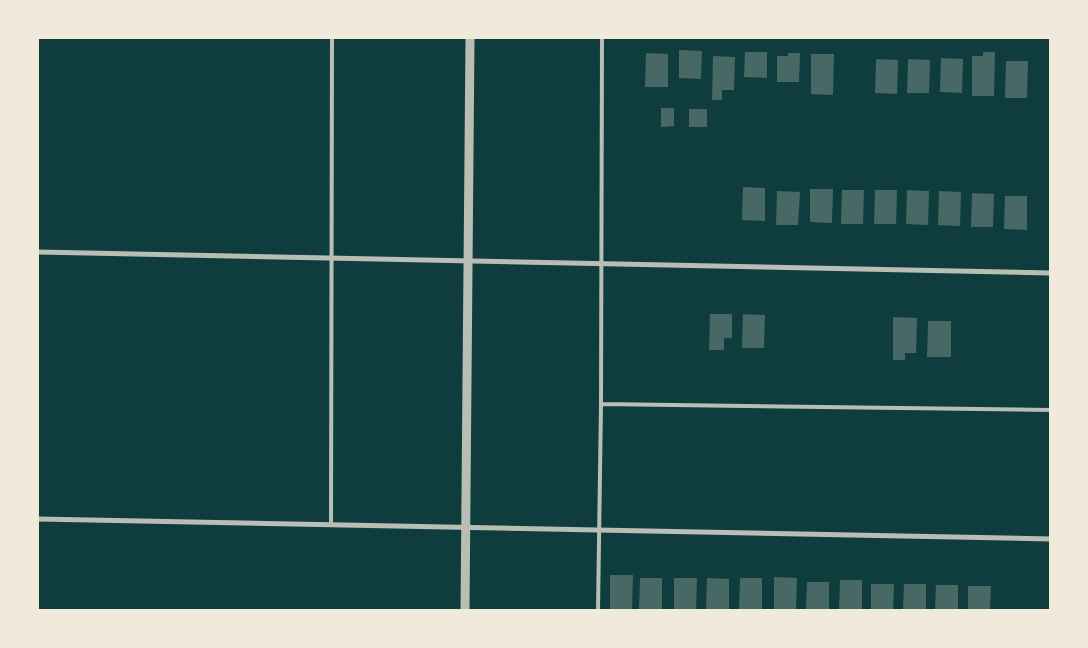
<svg xmlns="http://www.w3.org/2000/svg" width="1088" height="648" font-family="Lato,sans-serif">
<rect width="100%" height="100%" fill="#0f3d3e"/>
<!-- building -->
<path fill="#486865" d="M 679,50 L 702,51 L 701,79 L 679,78 Z
M 745,52 L 767,52 L 767,78 L 744,77 Z
M 983,52 L 995,52 L 994,96 L 972,96 L 972,56 L 983,56 Z
M 646,53 L 668,54 L 668,87 L 645,87 Z
M 788,53 L 800,53 L 799,82 L 777,82 L 777,56 L 788,56 Z
M 811,54 L 834,54 L 833,95 L 811,94 Z
M 713,56 L 735,57 L 734,90 L 722,90 L 722,100 L 712,100 Z
M 941,58 L 963,59 L 962,93 L 940,92 Z
M 876,59 L 898,60 L 897,94 L 875,93 Z
M 908,59 L 930,60 L 929,93 L 907,93 Z
M 1006,61 L 1028,61 L 1027,98 L 1005,98 Z
M 661,108 L 674,108 L 674,126 L 661,127 Z
M 689,109 L 707,109 L 707,127 L 689,127 Z
M 743,187 L 765,188 L 765,221 L 742,220 Z
M 810,189 L 833,189 L 832,223 L 810,222 Z
M 842,190 L 864,190 L 863,224 L 841,224 Z
M 875,190 L 897,190 L 896,224 L 874,224 Z
M 907,190 L 929,191 L 928,225 L 906,224 Z
M 777,191 L 800,192 L 798,225 L 776,225 Z
M 939,191 L 961,192 L 960,226 L 938,225 Z
M 972,193 L 994,194 L 993,227 L 971,227 Z
M 1005,196 L 1027,196 L 1027,230 L 1004,229 Z
M 710,314 L 732,314 L 732,338 L 724,338 L 724,350 L 709,350 Z
M 743,314 L 765,315 L 764,348 L 742,348 Z
M 893,317 L 917,318 L 916,353 L 905,353 L 905,360 L 893,360 Z
M 928,321 L 951,321 L 951,357 L 927,357 Z
M 610,575 L 633,575 L 632,610 L 610,610 Z
M 774,577 L 797,578 L 796,610 L 774,610 Z
M 640,578 L 662,578 L 662,610 L 639,610 Z
M 674,578 L 697,578 L 696,610 L 674,610 Z
M 707,578 L 729,579 L 729,610 L 706,610 Z
M 740,578 L 762,578 L 762,610 L 739,610 Z
M 840,580 L 862,580 L 862,610 L 839,610 Z
M 807,582 L 829,582 L 829,610 L 806,610 Z
M 871,584 L 894,584 L 893,610 L 871,610 Z
M 904,584 L 926,584 L 926,610 L 903,610 Z
M 936,585 L 958,585 L 958,610 L 935,610 Z
M 968,586 L 991,586 L 990,610 L 968,610 Z"/>
<g fill="none" stroke-linecap="round" stroke-linejoin="round">
<!-- service -->
<path stroke="#b8beb3" stroke-width="4" d="M 601,404 L 1050,410
M 331,525 L 332,38
M 598,610 L 601,404 L 602,38"/>
<!-- minor -->
<path stroke="#b8beb3" stroke-width="5" d="M 38,252 L 1050,273
M 38,519 L 1050,539"/>
<!-- tertiary -->
<path stroke="#b8beb3" stroke-width="9" d="M 465,610 L 470,38"/>
</g>
<!-- border -->
<rect width="1088" height="648" fill="none" stroke="#f1e9da" stroke-width="78"/>
</svg>
